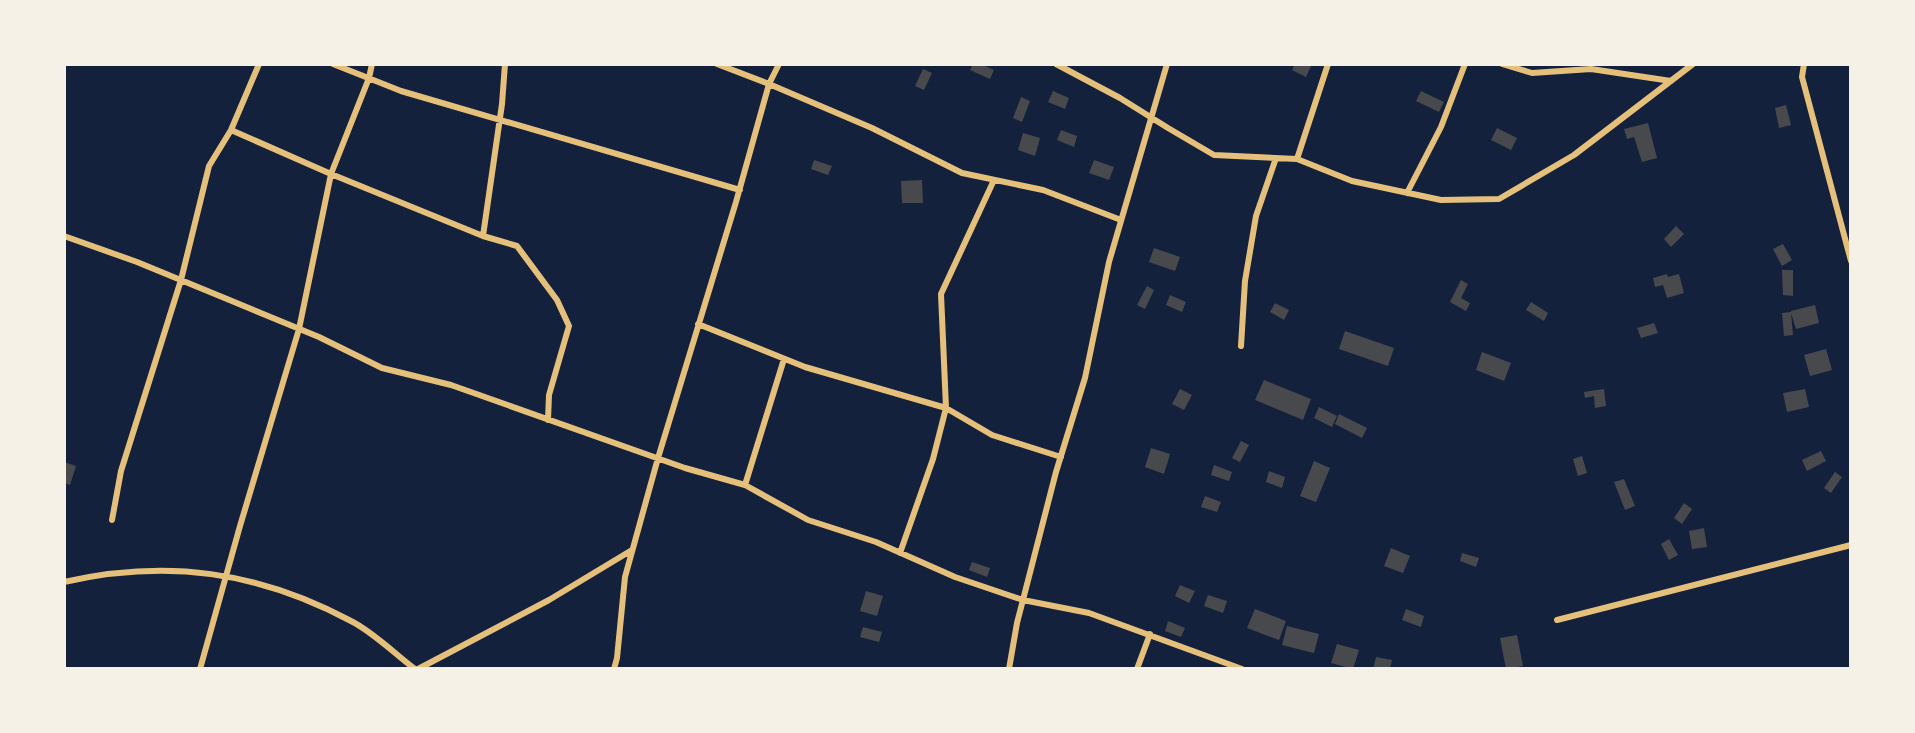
<svg xmlns="http://www.w3.org/2000/svg" width="1915" height="733" font-family="Jost,sans-serif">
<rect width="100%" height="100%" fill="#14213d"/>
<!-- building -->
<path fill="#48494c" d="M 973,64 L 981,64 L 994,70 L 990,79 L 970,70 Z
M 1295,64 L 1312,64 L 1306,77 L 1292,70 Z
M 923,69 L 932,73 L 924,90 L 915,86 Z
M 1053,91 L 1069,98 L 1065,109 L 1048,102 Z
M 1421,91 L 1444,102 L 1439,112 L 1416,101 Z
M 1021,97 L 1030,101 L 1022,122 L 1013,118 Z
M 1786,105 L 1791,125 L 1779,128 L 1775,108 Z
M 1648,123 L 1657,158 L 1642,162 L 1634,137 L 1627,139 L 1624,129 Z
M 1497,128 L 1517,138 L 1511,150 L 1491,140 Z
M 1061,130 L 1077,136 L 1074,147 L 1057,140 Z
M 1023,133 L 1040,138 L 1035,156 L 1018,150 Z
M 814,160 L 832,166 L 828,175 L 811,169 Z
M 1094,160 L 1114,167 L 1109,180 L 1089,173 Z
M 922,180 L 923,203 L 902,203 L 901,181 Z
M 1676,226 L 1684,234 L 1671,247 L 1664,239 Z
M 1783,244 L 1792,260 L 1782,266 L 1773,249 Z
M 1154,248 L 1180,257 L 1175,271 L 1149,262 Z
M 1782,270 L 1793,270 L 1793,296 L 1783,295 Z
M 1667,274 L 1668,277 L 1679,274 L 1684,293 L 1667,298 L 1663,285 L 1655,287 L 1653,278 Z
M 1461,280 L 1468,284 L 1461,298 L 1470,303 L 1466,311 L 1450,302 Z
M 1147,286 L 1154,290 L 1145,309 L 1137,305 Z
M 1170,295 L 1186,302 L 1182,312 L 1166,305 Z
M 1531,302 L 1548,313 L 1544,321 L 1526,310 Z
M 1275,303 L 1289,310 L 1284,320 L 1270,312 Z
M 1815,305 L 1819,323 L 1796,329 L 1791,313 L 1793,335 L 1784,336 L 1782,313 L 1791,312 L 1791,311 Z
M 1654,323 L 1658,333 L 1641,338 L 1637,328 Z
M 1345,331 L 1394,348 L 1388,366 L 1339,349 Z
M 1826,349 L 1832,370 L 1810,376 L 1804,355 Z
M 1482,352 L 1511,363 L 1504,381 L 1476,370 Z
M 1264,380 L 1311,399 L 1303,420 L 1255,400 Z
M 1180,389 L 1192,395 L 1184,410 L 1172,404 Z
M 1604,389 L 1606,406 L 1595,408 L 1594,396 L 1585,398 L 1584,392 Z
M 1805,389 L 1809,407 L 1787,412 L 1783,393 Z
M 1319,407 L 1337,416 L 1332,427 L 1314,418 Z
M 1339,414 L 1367,428 L 1362,438 L 1335,424 Z
M 1241,441 L 1249,445 L 1240,462 L 1232,458 Z
M 1151,448 L 1170,454 L 1164,474 L 1145,467 Z
M 1821,451 L 1826,461 L 1807,471 L 1802,460 Z
M 1582,456 L 1587,473 L 1578,476 L 1573,459 Z
M 1314,461 L 1330,468 L 1316,502 L 1300,496 Z
M 64,462 L 76,466 L 70,485 L 64,483 Z
M 1214,465 L 1232,472 L 1229,481 L 1211,475 Z
M 1269,471 L 1285,477 L 1282,488 L 1266,482 Z
M 1835,472 L 1842,477 L 1831,493 L 1824,488 Z
M 1624,479 L 1635,506 L 1625,510 L 1614,482 Z
M 1205,496 L 1221,502 L 1217,512 L 1201,507 Z
M 1684,503 L 1692,509 L 1682,524 L 1674,518 Z
M 1704,528 L 1707,547 L 1692,549 L 1689,531 Z
M 1669,539 L 1678,555 L 1669,560 L 1661,544 Z
M 1391,548 L 1410,556 L 1403,573 L 1384,566 Z
M 1462,553 L 1479,558 L 1476,567 L 1460,561 Z
M 972,562 L 990,568 L 987,577 L 969,570 Z
M 1180,585 L 1195,591 L 1189,603 L 1175,596 Z
M 866,591 L 883,596 L 877,616 L 860,611 Z
M 1208,595 L 1227,601 L 1223,613 L 1204,606 Z
M 1255,609 L 1286,621 L 1279,640 L 1247,628 Z
M 1406,609 L 1424,616 L 1421,627 L 1402,620 Z
M 1168,621 L 1185,628 L 1181,637 L 1165,631 Z
M 1287,626 L 1319,634 L 1314,653 L 1282,645 Z
M 863,627 L 882,632 L 879,642 L 860,637 Z
M 1517,635 L 1523,666 L 1506,669 L 1500,638 Z
M 1337,644 L 1359,650 L 1353,669 L 1331,663 Z
M 1376,657 L 1392,660 L 1390,669 L 1373,669 Z"/>
<g fill="none" stroke-linecap="round" stroke-linejoin="round">
<!-- minor -->
<path stroke="#e5c07b" stroke-width="6" d="M 333,64 L 401,91 L 740,190
M 717,64 L 769,84 L 872,128 L 962,173 L 1043,190 L 1121,220
M 1056,64 L 1120,98 L 1168,128 L 1214,155 L 1297,159 L 1352,181 L 1441,200 L 1499,199 L 1574,155 L 1693,64
M 1502,64 L 1532,73 L 1591,69 L 1671,81
M 1804,64 L 1802,77 L 1851,261
M 231,130 L 331,174 L 483,236 L 517,246 L 557,300 L 569,326 L 549,395 L 548,420
M 1297,159 L 1328,64
M 1407,193 L 1441,127 L 1465,64
M 64,236 L 137,262 L 227,299 L 319,337 L 382,368 L 451,385 L 685,468 L 745,485 L 808,520 L 876,542 L 955,577 L 1023,600 L 1089,613 L 1242,669
M 483,236 L 502,104 L 505,64
M 698,324 L 805,367 L 946,408 L 992,435 L 1061,457
M 1241,346 L 1245,281 L 1256,216 L 1276,158
M 745,485 L 784,359
M 112,520 L 121,471 L 181,280 L 209,166 L 231,130 L 259,64
M 900,553 L 933,459 L 946,408 L 941,294 L 994,180
M 64,582 C 166,559 258,571 351,621 C 373,632 395,654 415,669
M 1557,620 L 1851,545
M 200,669 L 240,526 L 299,329 L 331,174 L 369,78 L 372,64
M 418,669 L 549,600 L 632,550
M 614,669 L 617,658 L 625,577 L 658,458 L 736,202 L 769,84 L 779,64
M 1009,669 L 1017,623 L 1056,472 L 1085,378 L 1109,262 L 1167,64
M 1137,669 L 1150,634"/>
</g>
<!-- border -->
<rect width="1915" height="733" fill="none" stroke="#f6f1e7" stroke-width="132"/>
</svg>
